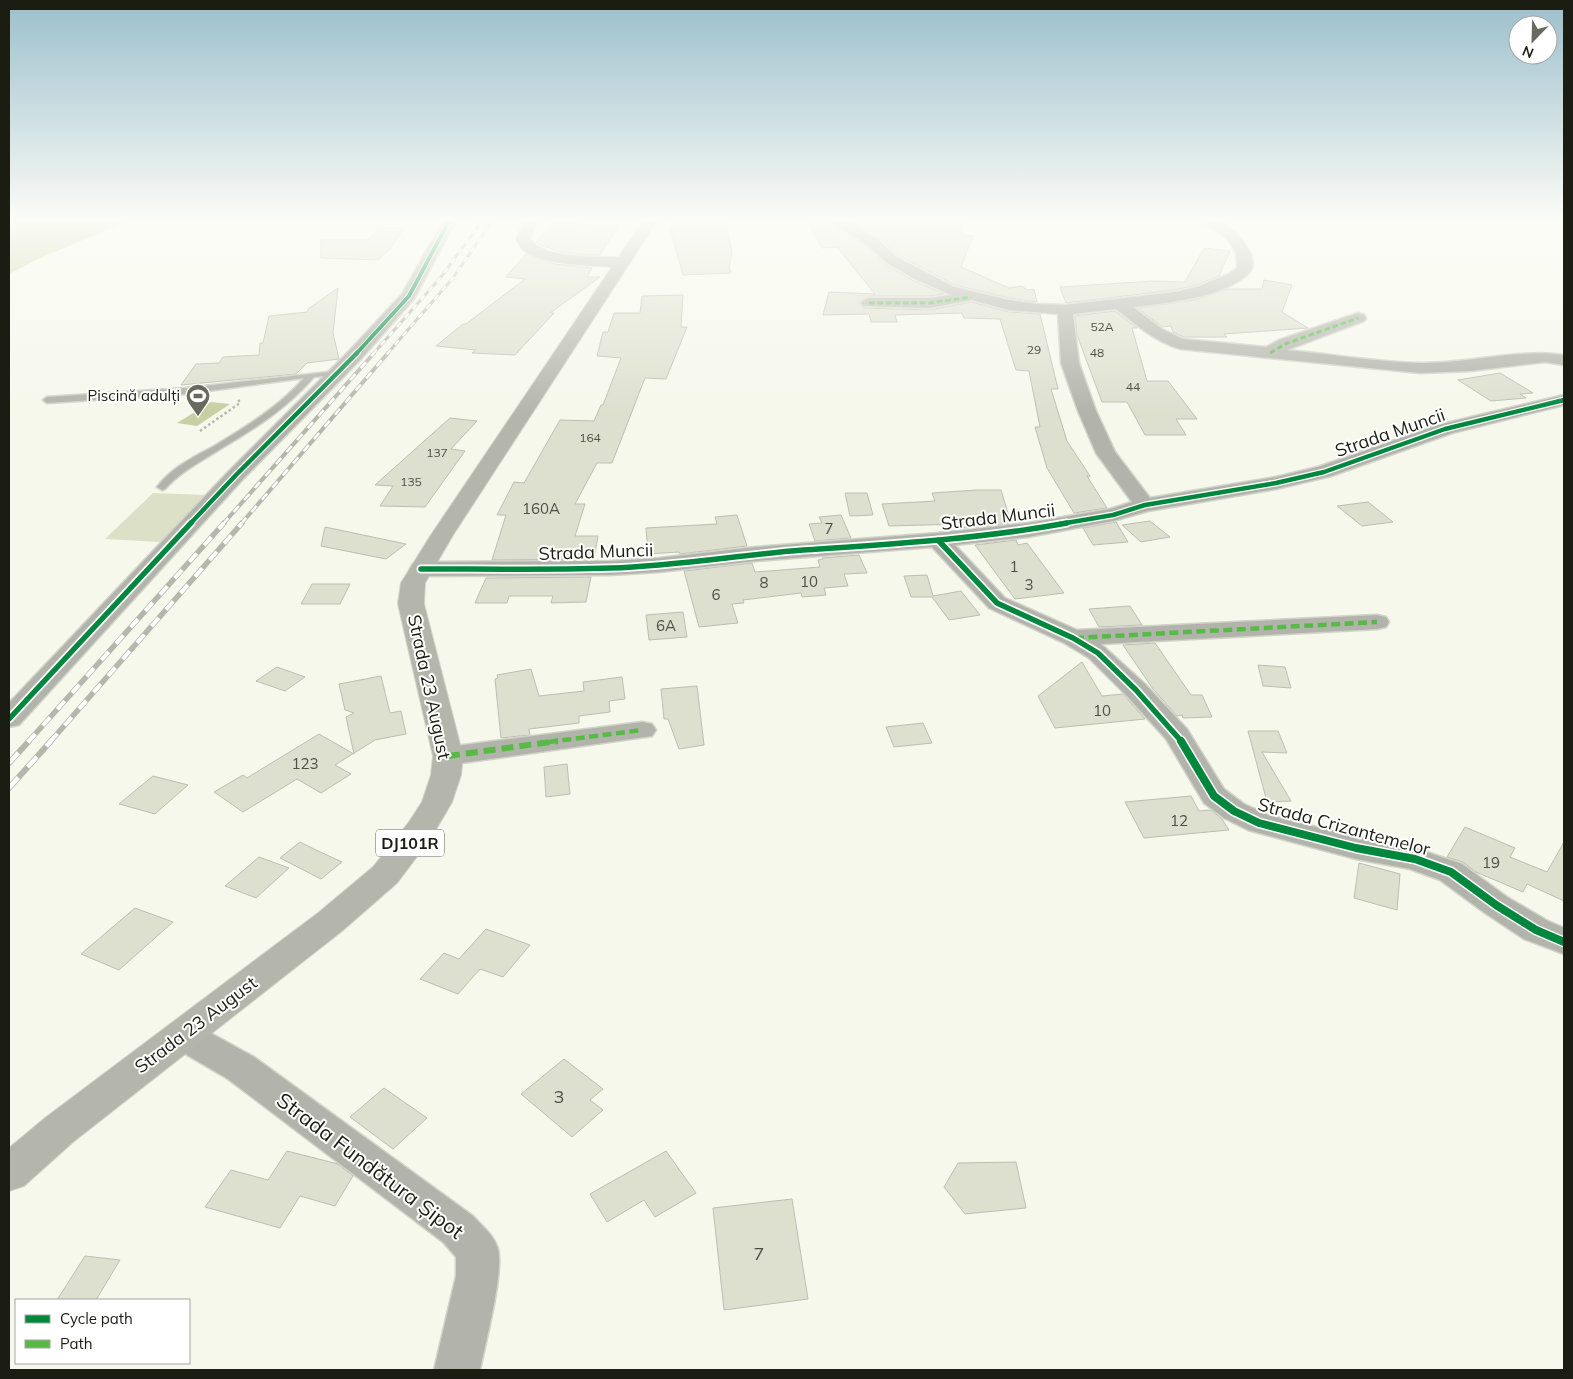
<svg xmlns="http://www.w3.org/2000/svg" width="1573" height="1379" font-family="Mulish,sans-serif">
<rect width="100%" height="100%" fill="#f6f8ec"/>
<!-- green -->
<path fill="#dce0c7" d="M 153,493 L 206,495 L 161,542 L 105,539 Z"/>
<!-- water -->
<path fill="#c8cfa3" d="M 9,221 L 129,221 L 40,258 L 9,274 Z
M 211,402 L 230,404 L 197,426 L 177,423 Z"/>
<!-- building -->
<path fill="#dde0cf" stroke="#bcbeb3" d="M 673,221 L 726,221 L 732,253 L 729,268 L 731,273 L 683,275 L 670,228 L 675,228 Z
M 808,221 L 829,221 L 867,247 L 886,265 L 914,281 L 944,294 L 929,296 L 869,296 L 860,302 L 860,304 L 864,308 L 929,310 L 972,302 L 1009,312 L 1040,314 L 1058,389 L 1051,389 L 1067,441 L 1090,476 L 1087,476 L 1107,508 L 1074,513 L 1047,468 L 1035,427 L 1040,427 L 1029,371 L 1016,370 L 1000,319 L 964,318 L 962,313 L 895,315 L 897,322 L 871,322 L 869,314 L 823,315 L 829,292 L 875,294 L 837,247 L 822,248 Z
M 850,221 L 961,221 L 962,235 L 973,236 L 961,267 L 1009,288 L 1022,286 L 1027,290 L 1034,289 L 1037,302 L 1009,298 L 955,285 L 898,255 L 879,238 Z
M 553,223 L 618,226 L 600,255 L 587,255 L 560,252 L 538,244 L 536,242 Z
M 379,228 L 404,228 L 390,249 L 378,260 L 321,258 L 321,240 L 368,240 Z
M 1204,248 L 1230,251 L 1219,276 L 1196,285 L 1175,290 L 1066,303 L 1060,287 L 1153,281 L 1185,282 Z
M 526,254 L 555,264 L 592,268 L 587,277 L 600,277 L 550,313 L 554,313 L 515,355 L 472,353 L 476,350 L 436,346 L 463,324 L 466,324 L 525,279 L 506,277 Z
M 1264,280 L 1292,285 L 1282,312 L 1308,328 L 1224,334 L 1227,337 L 1184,337 L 1173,332 L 1171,326 L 1162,327 L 1138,308 L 1194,300 L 1228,289 L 1262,289 Z
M 338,288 L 333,333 L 339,359 L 307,363 L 296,374 L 181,385 L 196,364 L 219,363 L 223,357 L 259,355 L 260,343 L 263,343 L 269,316 L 307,312 L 308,309 Z
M 683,295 L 681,327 L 687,327 L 666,379 L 645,378 L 612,463 L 597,463 L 575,504 L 585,504 L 575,536 L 598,536 L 594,559 L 492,560 L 506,515 L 497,515 L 514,482 L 524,483 L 560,420 L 594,421 L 601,405 L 603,405 L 621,358 L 597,356 L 603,332 L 608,332 L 614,313 L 640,313 L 642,296 Z
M 1115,311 L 1137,328 L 1132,328 L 1147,381 L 1168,381 L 1197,419 L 1176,419 L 1186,435 L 1145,435 L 1127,402 L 1102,402 L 1077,335 L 1075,316 Z
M 1500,373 L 1533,393 L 1520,394 L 1526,398 L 1491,401 L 1458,380 Z
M 450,418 L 477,421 L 451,449 L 465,451 L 425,507 L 380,506 L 393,486 L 375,485 Z
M 977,490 L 1001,490 L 1011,523 L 962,528 L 959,524 L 889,526 L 882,504 L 935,501 L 932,493 Z
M 845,493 L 867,493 L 873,515 L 850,516 Z
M 1368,502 L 1393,522 L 1362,526 L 1337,506 Z
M 737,515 L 747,546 L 680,554 L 679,552 L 648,554 L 646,528 L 717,524 L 715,517 Z
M 841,515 L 851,538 L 815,541 L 809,524 L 822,523 L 819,517 Z
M 1150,521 L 1170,537 L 1141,542 L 1122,525 Z
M 1116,522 L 1128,542 L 1093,545 L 1083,528 Z
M 325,527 L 406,544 L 386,559 L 321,546 Z
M 1016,540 L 1018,545 L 1027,543 L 1064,593 L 1015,599 L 975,545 Z
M 859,555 L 867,573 L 844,574 L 848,586 L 824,588 L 826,595 L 802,597 L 801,593 L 743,600 L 744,603 L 732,604 L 738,623 L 699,627 L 684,571 L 752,563 L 755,572 L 769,571 L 820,567 L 818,560 L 823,559 L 822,558 Z
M 927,575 L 933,596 L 961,591 L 980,615 L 949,620 L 932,597 L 911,597 L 904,576 Z
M 591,577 L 586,602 L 551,603 L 553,596 L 509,596 L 507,603 L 475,603 L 486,578 Z
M 312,584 L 350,584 L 340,604 L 301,604 Z
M 1130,606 L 1142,625 L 1099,627 L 1089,609 Z
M 683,612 L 687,637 L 649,640 L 646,615 Z
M 1155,643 L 1191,695 L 1202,695 L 1212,717 L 1183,718 L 1182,715 L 1177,716 L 1153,689 L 1123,645 Z
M 1082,662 L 1102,696 L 1123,694 L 1145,719 L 1055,728 L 1038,696 Z
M 1258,665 L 1285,667 L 1291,688 L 1263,686 Z
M 277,667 L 305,677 L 285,691 L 256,681 Z
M 531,669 L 539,696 L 584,691 L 583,682 L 622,677 L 625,699 L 609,701 L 610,712 L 579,716 L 579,723 L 529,729 L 530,735 L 501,738 L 495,679 L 498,678 L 497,675 Z
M 381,676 L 390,713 L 401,711 L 406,734 L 375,740 L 335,765 L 351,774 L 321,793 L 297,779 L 243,812 L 214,792 L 243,775 L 247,778 L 319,734 L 354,754 L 346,717 L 354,713 L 345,710 L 339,684 Z
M 697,686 L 704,745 L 679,749 L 668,719 L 664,719 L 661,689 Z
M 923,723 L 932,743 L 894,747 L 886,727 Z
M 1248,731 L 1278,731 L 1287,753 L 1262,752 L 1291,801 L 1267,802 Z
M 567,764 L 570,794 L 546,797 L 544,767 Z
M 153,776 L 188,785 L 155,814 L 119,804 Z
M 1191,796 L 1199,811 L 1211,810 L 1222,819 L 1229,830 L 1144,838 L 1125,802 Z
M 1465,827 L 1515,848 L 1510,857 L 1547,872 L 1564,842 L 1564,901 L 1527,884 L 1523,892 L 1476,872 L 1463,862 L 1447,857 Z
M 300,842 L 316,850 L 342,862 L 321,879 L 280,858 Z
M 259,857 L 289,868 L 256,898 L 225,886 Z
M 1359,863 L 1400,874 L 1397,910 L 1354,898 Z
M 135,908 L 173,922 L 119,970 L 81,954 Z
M 486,929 L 530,945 L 503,977 L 480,969 L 458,994 L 420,979 L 444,953 L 459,959 Z
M 564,1059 L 603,1089 L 590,1100 L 603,1110 L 572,1137 L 521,1094 Z
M 384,1088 L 427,1118 L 393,1149 L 350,1117 Z
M 287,1151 L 338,1164 L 353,1176 L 335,1206 L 300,1196 L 280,1228 L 205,1207 L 231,1170 L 268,1180 Z
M 666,1151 L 696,1193 L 655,1217 L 644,1200 L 607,1222 L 590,1194 Z
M 1016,1162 L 1026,1208 L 965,1214 L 944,1187 L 958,1163 Z
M 792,1199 L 808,1299 L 724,1310 L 713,1208 Z
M 85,1256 L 120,1260 L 96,1300 L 57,1300 Z"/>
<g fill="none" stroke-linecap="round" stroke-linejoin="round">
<defs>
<path id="service" d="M 337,371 L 340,371 L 340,375 L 314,377 C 288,407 256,428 222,448 C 202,461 181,471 165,489 L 162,490 L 157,487 C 172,467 194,457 216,445 C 247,426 280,406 304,378 L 186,394 L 47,403 L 43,400 L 47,397 L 186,388 Z"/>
<path id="minor" d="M 443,221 L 456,221 L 414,299 L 361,359 L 243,479 L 19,725 L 9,727 L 9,703 L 229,471 L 349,351 L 402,294 Z
M 831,221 L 847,221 L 878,240 L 897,257 L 954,287 L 1009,300 L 1037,304 L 1065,305 L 1175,292 L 1197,287 L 1229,274 L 1237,268 C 1238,250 1230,239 1215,230 C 1210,227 1205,225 1201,221 C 1207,220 1215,219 1220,222 C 1234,227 1263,258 1249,273 C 1224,298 1166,303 1133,307 L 1162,329 L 1183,339 L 1266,347 L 1279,340 L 1358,313 L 1364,315 L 1366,318 L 1364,321 L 1287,350 C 1331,354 1376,362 1420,363 C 1467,364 1520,348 1564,355 L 1564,365 L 1545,362 L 1471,371 L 1420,373 L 1181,349 C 1155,342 1137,325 1116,309 L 1073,314 L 1079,363 L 1096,411 L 1115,452 L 1150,498 L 1276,477 L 1318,467 L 1438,425 L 1564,395 L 1564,405 L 1452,433 L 1331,476 L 1276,489 L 1148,511 L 1113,521 L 1028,537 L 955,545 L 1005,598 L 1077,630 L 1377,615 L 1386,617 L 1389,622 L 1386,627 L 1377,629 L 1101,644 L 1145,684 L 1187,729 L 1224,789 L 1244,804 L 1268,815 L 1356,837 L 1415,848 L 1462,864 L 1507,897 L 1548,921 L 1564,928 L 1564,954 L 1524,939 L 1485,913 L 1440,880 L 1410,869 L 1356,859 L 1248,830 L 1224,818 L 1204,803 L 1166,739 L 1127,696 L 1089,658 L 1064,643 L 989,608 L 932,547 L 756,561 L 659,572 L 610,575 L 421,576 L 413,574 L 410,569 L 413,564 L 421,562 L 610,561 L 659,558 L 756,547 L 938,533 L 1028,523 L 1110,509 L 1132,502 L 1096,453 L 1078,411 L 1061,363 L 1058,314 L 1009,310 L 972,300 L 929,308 L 864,306 L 861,303 L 864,300 L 869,298 L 929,298 L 951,295 L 915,279 L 887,263 L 868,246 Z
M 642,722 L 652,724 L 656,730 L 652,736 L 448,765 L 438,762 L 434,756 L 438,750 L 448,747 Z
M 183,1021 L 196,1025 L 254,1057 L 473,1216 C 482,1226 494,1235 498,1249 C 504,1273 485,1344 480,1370 L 434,1370 L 456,1276 L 456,1257 L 443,1242 L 228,1079 L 170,1045 L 165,1035 L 170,1025 Z"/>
<path id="tertiary" d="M 524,221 L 538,221 L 530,239 C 544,259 600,257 623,257 L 628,259 L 631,262 L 628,265 L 623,267 C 600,266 539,266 522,249 C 520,246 518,242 516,239 Z"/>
<path id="primary" d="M 643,221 L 657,221 L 453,535 L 425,583 L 424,604 L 463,756 L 461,775 L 452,802 L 431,838 L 397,883 L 342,931 L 73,1142 L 24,1186 L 9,1191 L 9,1148 L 45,1118 L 318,913 L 373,867 L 409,822 L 422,802 L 431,775 L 433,756 L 398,604 L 401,583 L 431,535 Z"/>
</defs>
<!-- service casing -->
<use href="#service" stroke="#d2d4ca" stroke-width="3"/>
<!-- minor casing -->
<use href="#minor" stroke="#d2d4ca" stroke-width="3"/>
<!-- tertiary casing -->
<use href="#tertiary" stroke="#d2d4ca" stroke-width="2"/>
<!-- primary casing -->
<use href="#primary" stroke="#d2d4ca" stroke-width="2"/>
<!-- path -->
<path stroke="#b5b7ad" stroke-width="2.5" stroke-dasharray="2.5 2.5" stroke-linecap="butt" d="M 200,431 L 240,403 L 238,399"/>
<!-- service -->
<use href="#service" fill="#b2b4ab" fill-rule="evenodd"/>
<!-- minor -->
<use href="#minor" fill="#b2b4ab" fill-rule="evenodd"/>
<!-- tertiary -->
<use href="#tertiary" fill="#b2b4ab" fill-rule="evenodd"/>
<!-- primary -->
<use href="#primary" fill="#b4b6ab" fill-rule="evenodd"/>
<defs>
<path id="rail-far3" d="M 373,354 L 441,277 L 482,221
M 387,354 L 453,278 L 492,221"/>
<path id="rail-far2" d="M 223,524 L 374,353
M 241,524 L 388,353"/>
<path id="rail-far1" d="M 28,742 L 224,523
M 50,742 L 242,523"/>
<path id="rail" d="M 9,763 L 29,741
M 9,788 L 51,741"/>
</defs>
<!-- rail-far3 casing -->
<use href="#rail-far3" stroke="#b5b7ad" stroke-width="3"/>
<!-- rail-far2 casing -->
<use href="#rail-far2" stroke="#b5b7ad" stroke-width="4"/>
<!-- rail-far1 casing -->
<use href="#rail-far1" stroke="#b5b7ad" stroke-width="5.5"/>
<!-- rail casing -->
<use href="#rail" stroke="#b5b7ad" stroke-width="6"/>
<!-- rail-far3 -->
<use href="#rail-far3" stroke="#fff" stroke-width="2" stroke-dasharray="6" stroke-linecap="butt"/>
<!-- rail-far2 -->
<use href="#rail-far2" stroke="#fff" stroke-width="2.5" stroke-dasharray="8" stroke-linecap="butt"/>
<!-- rail-far1 -->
<use href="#rail-far1" stroke="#fff" stroke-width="4" stroke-dasharray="11" stroke-linecap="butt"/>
<!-- rail -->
<use href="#rail" stroke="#fff" stroke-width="4.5" stroke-dasharray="14" stroke-linecap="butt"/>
<!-- quiet-far2 -->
<path stroke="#58b947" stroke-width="3" stroke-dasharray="5.5 3" stroke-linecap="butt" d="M 869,303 L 929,303 L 971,297
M 1270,353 L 1285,344 L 1358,318"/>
<!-- quiet-far1 -->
<path stroke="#58b947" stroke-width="4.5" stroke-dasharray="9 4.5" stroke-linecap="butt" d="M 1075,638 L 1377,622
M 549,742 L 642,730"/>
<!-- quiet -->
<path stroke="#58b947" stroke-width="6" stroke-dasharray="12 6" stroke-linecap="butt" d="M 448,756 L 558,741"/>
<defs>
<path id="cycleway-far3" d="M 356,354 L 409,296 L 449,221"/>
<path id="cycleway-far2" d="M 190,524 L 236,475 L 357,353
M 1060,524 L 1113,515 L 1145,505 L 1276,483 L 1324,472 L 1445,429 L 1564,400"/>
<path id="cycleway-far1" d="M 938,540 L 997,603 L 1073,638 L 1098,653 L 1136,690 L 1182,742
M 421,569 C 484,569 548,570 611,568 C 675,566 739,555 803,550 C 891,544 980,539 1067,523
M 9,719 L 191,523"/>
<path id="cycleway" d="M 1181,741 L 1214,796 L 1234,811 L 1259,823 L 1356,848 L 1415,859 L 1451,872 L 1496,905 L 1536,930 L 1564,942"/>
</defs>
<!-- cycleway-far3 casing -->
<use href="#cycleway-far3" stroke="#fff" stroke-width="5.5"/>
<!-- cycleway-far2 casing -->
<use href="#cycleway-far2" stroke="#fff" stroke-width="7"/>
<!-- cycleway-far1 casing -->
<use href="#cycleway-far1" stroke="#fff" stroke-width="9"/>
<!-- cycleway casing -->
<use href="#cycleway" stroke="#fff" stroke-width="11"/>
<!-- cycleway-far3 -->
<use href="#cycleway-far3" stroke="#00873e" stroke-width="4"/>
<!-- cycleway-far2 -->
<use href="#cycleway-far2" stroke="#00873e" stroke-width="4.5"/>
<!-- cycleway-far1 -->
<use href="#cycleway-far1" stroke="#00873e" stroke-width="5.5"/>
<!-- cycleway -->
<use href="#cycleway" stroke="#00873e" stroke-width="8"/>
</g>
<!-- sky -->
<linearGradient id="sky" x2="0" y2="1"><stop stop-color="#9bbfcc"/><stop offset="0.53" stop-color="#fbfcf6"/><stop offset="1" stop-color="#fbfcf6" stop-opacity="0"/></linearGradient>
<rect width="1573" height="414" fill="url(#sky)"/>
<!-- icons -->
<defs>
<symbol id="stadium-pin" viewBox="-11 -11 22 30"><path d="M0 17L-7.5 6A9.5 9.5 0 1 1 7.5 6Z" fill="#686a5e" stroke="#fff"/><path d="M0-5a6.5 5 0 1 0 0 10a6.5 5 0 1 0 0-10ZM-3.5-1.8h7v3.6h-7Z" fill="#fff"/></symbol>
</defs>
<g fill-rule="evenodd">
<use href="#stadium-pin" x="184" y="382" width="28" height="38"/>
</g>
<g text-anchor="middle" stroke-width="4" stroke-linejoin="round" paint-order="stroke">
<!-- far-number labels -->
<g font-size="12" fill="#4c4f42">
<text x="1102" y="331">52A</text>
<text x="1034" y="354">29</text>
<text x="1097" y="357">48</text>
<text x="1133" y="391">44</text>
<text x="590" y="442">164</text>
<text x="437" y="457">137</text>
<text x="411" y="486">135</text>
</g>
<!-- far-poi labels -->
<g font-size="15" fill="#1b1d12" stroke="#fff" text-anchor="end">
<text x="180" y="401">Piscină adulți</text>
</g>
<!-- number labels -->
<g font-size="15" fill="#4c4f42">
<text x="541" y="514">160A</text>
<text x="829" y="534">7</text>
<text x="1014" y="572">1</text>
<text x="809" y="587">10</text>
<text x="764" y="588">8</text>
<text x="1029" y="590">3</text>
<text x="716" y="600">6</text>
<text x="666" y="631">6A</text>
<text x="1102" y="716">10</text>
<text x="305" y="769">123</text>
<text x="1179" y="826">12</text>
<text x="1491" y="868">19</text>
</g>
<!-- shield labels -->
<rect fill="#fff" stroke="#5f6159" stroke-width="1" x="376" y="829.5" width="68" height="27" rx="4"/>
<g font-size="16" font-weight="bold" fill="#1b1d12">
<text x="410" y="849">DJ101R</text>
</g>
<!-- street labels -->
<g font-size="18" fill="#1b1d12" stroke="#fff">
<text transform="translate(1390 433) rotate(-19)" y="6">Strada Muncii</text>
<text transform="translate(998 517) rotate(-7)" y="6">Strada Muncii</text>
<text transform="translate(596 552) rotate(-2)" y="6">Strada Muncii</text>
<text transform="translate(429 687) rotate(78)" y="6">Strada 23 August</text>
<text transform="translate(1344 827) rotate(15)" y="6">Strada Crizantemelor</text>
<text transform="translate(196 1025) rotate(-37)" y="6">Strada 23 August</text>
</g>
<!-- near-number labels -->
<g font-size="18" fill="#4c4f42">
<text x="559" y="1103">3</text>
<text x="759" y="1260">7</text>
</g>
<!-- near-street labels -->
<g font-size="21" fill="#1b1d12" stroke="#fff">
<text transform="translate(370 1166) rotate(37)" y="7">Strada Fundătura Șipot</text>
</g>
</g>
<!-- border -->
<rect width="1573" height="1379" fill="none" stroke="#1b1d12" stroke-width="20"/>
<!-- legend -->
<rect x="15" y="1299" width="175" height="65" fill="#ffffff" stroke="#a4a5a0"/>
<rect x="25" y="1315" width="25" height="8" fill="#00873e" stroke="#a4a5a0"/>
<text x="60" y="1324" font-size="15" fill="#1b1d12">Cycle path</text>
<rect x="25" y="1340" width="25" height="8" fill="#58b947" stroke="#a4a5a0"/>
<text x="60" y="1349" font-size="15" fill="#1b1d12">Path</text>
<!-- north arrow -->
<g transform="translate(1533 40) rotate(203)"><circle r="24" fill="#ffffff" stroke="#a4a5a0"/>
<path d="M0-4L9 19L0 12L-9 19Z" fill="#686a5e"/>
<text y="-8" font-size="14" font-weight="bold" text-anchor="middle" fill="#1b1d12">N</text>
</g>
</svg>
